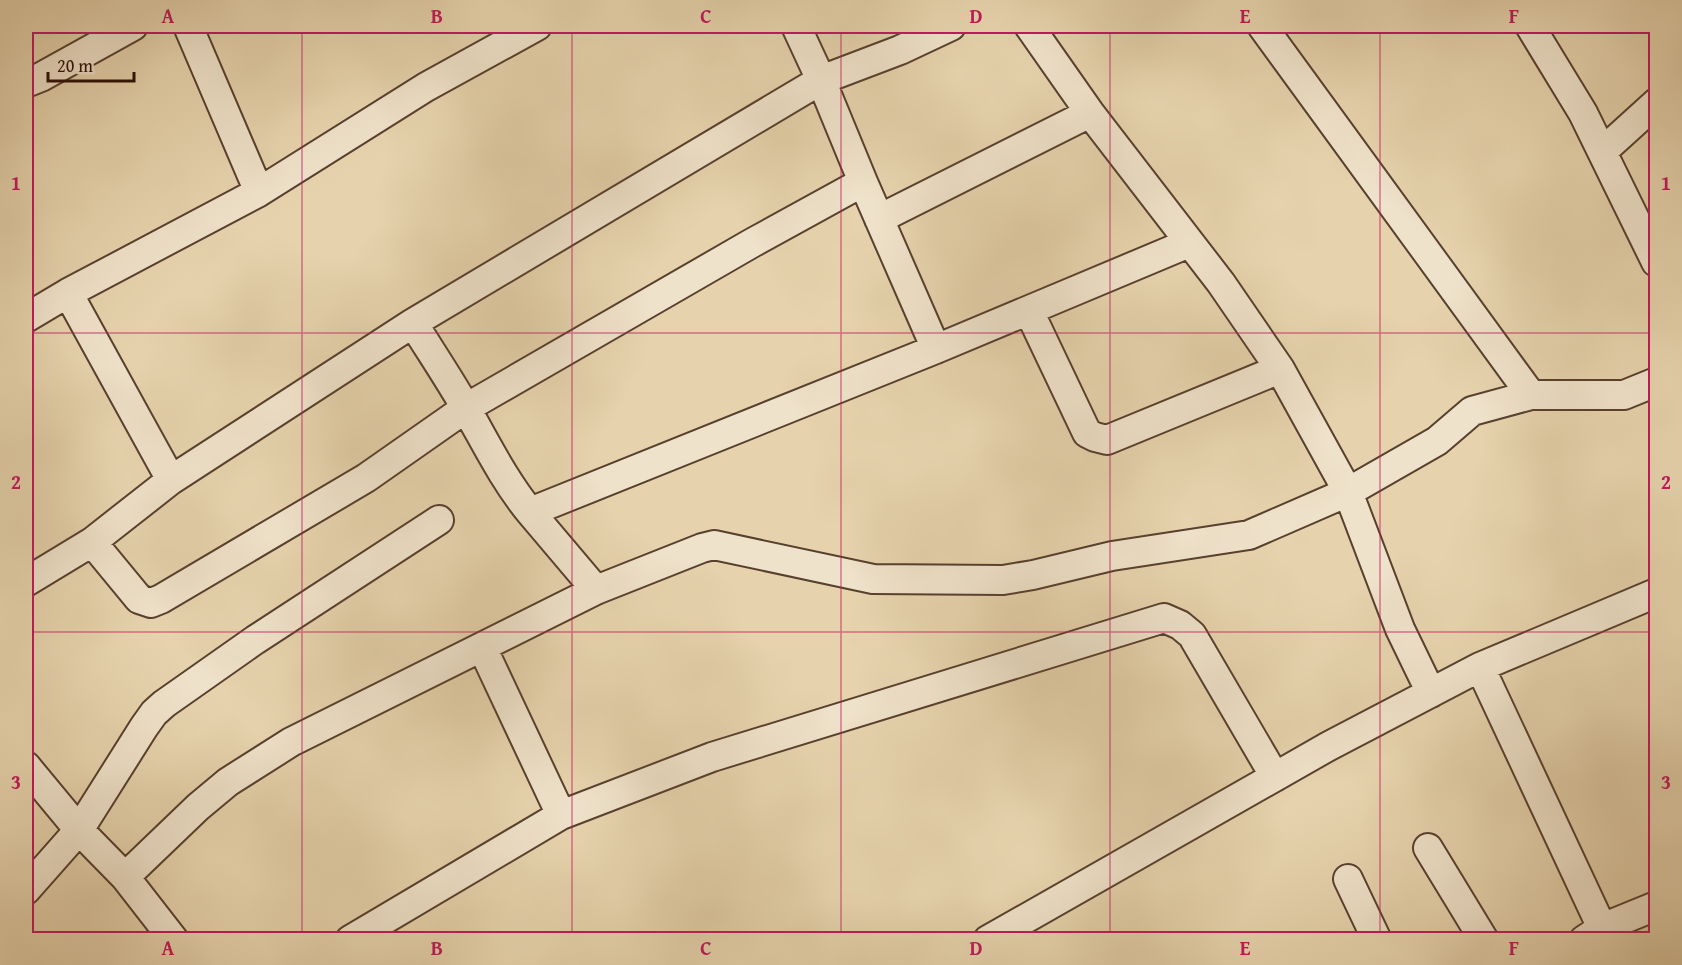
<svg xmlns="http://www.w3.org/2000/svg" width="1682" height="965" font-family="'Gentium Book Plus',serif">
<rect width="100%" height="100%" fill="#e6d3ad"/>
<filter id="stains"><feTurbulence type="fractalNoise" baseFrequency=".00333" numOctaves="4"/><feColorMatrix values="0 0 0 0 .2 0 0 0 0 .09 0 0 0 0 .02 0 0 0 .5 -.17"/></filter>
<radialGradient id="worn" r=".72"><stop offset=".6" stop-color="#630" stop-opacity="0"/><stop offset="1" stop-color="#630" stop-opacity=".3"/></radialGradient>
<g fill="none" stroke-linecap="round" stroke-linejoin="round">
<defs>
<path id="street" d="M 188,26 L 259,192
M 796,26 L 821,80 L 863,182 L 936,349
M 1029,26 L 1090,113 L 1221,283 L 1280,369 L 1348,492 L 1400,629 L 1431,693
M 1262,26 L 1531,395
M 1530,26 L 1583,113 L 1656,262
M 26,83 L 41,77 L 133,26
M 1602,152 L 1656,103
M 879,219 L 1090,113
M 68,293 L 171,480
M 1029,311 L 1087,433 L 1095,437 L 1107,440 L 1280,369
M 26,318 L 68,293 L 259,192 L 426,87 L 537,26
M 413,323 C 431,352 450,380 467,410 C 487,445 504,480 530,512 L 936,349 L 1189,243
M 530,512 L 596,590
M 92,542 L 139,599 L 151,603 L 161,599 L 366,478 L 466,408 L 752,243 L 863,182
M 26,582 L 92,542 L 171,480 L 413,323 L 821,80 L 900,50 L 951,26
M 482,647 L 561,815
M 1480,667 L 1602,928
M 26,766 L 79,830 L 125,877 L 174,940
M 1428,848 L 1484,940
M 125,877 L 198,807 L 228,782 L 291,742 L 596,590 L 702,548 L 714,545 L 873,579 L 1003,580 L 1033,575 L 1112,556 L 1249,535 L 1348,492 L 1437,441 L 1472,411 L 1531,395 L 1624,395 L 1656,382
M 1348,879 L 1377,940
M 26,890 L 79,830 L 144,727 L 154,713 L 164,704 L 255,640 L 439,520
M 350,940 L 561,815 L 712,757 L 1164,618 L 1180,625 L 1192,635 L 1275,777
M 988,940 L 1329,746 L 1480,667 L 1656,593
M 1584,940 L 1602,928 L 1656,906"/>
</defs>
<!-- street casing -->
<use href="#street" stroke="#58402e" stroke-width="32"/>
<!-- street -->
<use href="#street" stroke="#efe2ca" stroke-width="28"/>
</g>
<!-- grid -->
<path fill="none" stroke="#c2185b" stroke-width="1.5" stroke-opacity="0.55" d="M 302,26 L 302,940M 572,26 L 572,940M 841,26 L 841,940M 1110,26 L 1110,940M 1380,26 L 1380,940M 26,333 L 1656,333M 26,632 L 1656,632"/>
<!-- margin -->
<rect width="1682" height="965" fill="none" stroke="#e6d3ad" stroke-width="66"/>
<!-- scale -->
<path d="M48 72v9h86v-9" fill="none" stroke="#290f03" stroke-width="3"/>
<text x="57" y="72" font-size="18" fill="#290f03" stroke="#efe2ca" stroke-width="4.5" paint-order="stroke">20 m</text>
<rect x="33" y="33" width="1616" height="899" fill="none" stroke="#c2185b" stroke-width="2"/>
<g font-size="20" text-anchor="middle" font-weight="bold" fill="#c2185b">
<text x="168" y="23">A</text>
<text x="437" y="23">B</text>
<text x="706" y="23">C</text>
<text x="976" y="23">D</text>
<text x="1245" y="23">E</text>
<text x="1514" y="23">F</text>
<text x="16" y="190">1</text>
<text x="1666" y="190">1</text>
<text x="16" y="489">2</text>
<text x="1666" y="489">2</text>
<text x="16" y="789">3</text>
<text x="1666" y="789">3</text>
<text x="168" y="955">A</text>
<text x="437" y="955">B</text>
<text x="706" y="955">C</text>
<text x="976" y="955">D</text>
<text x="1245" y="955">E</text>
<text x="1514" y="955">F</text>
</g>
<rect width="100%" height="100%" filter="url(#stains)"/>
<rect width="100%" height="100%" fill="url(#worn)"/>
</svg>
